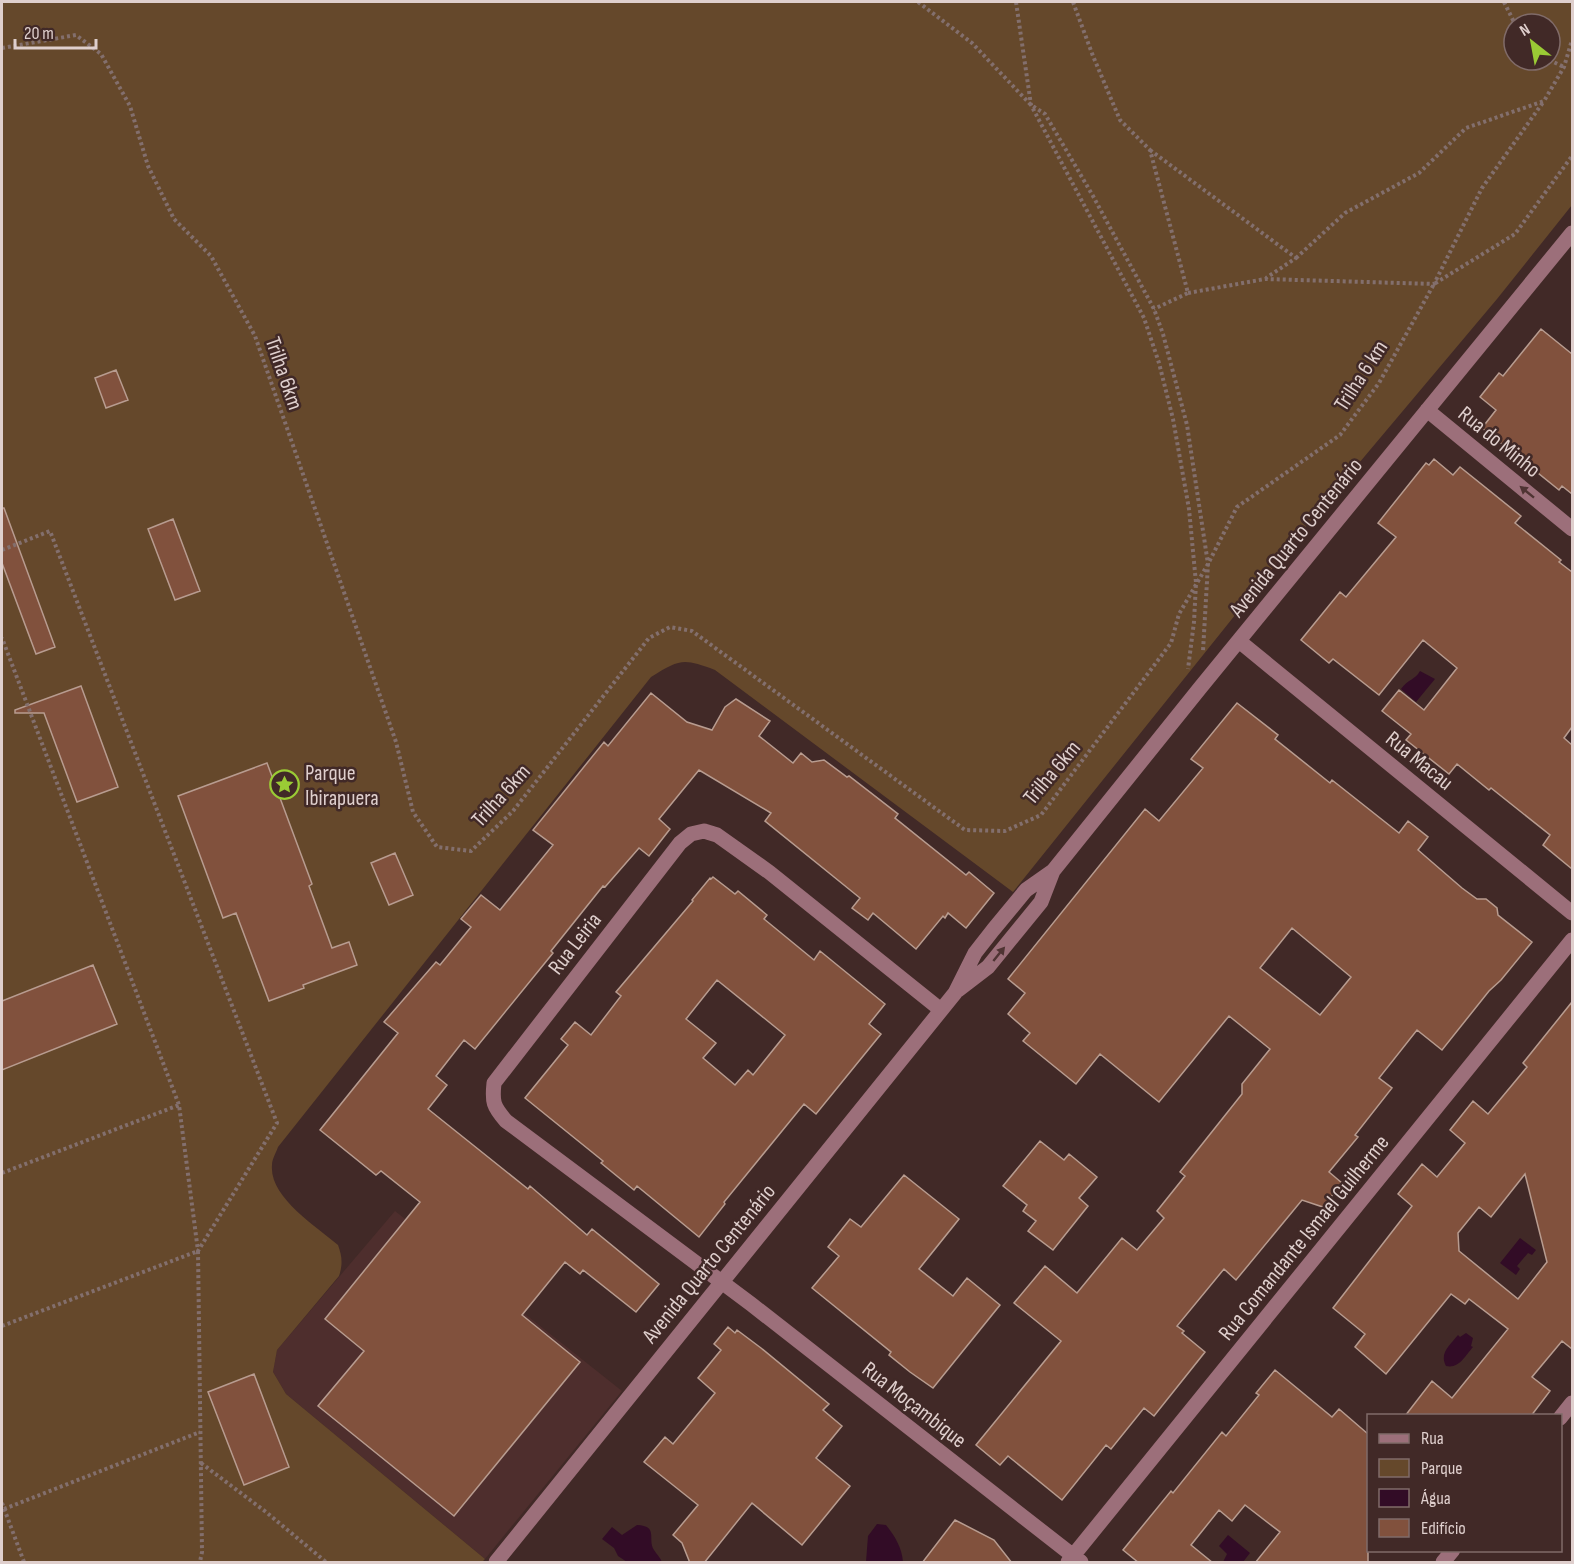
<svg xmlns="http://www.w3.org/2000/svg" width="1574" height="1564" font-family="'Sofia Sans Condensed',sans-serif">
<rect width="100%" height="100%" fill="#412927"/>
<!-- built -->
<path fill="#4e2e2d" d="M 395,1211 L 622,1391 L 485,1559 L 286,1394 L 273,1372 L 277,1350 Z"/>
<!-- green -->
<path fill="#65482b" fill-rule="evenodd" d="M 2,2 L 1572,2 L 1572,205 L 1497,299 L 1317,513 L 1013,892 L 715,670 C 683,658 680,659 651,677 L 278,1147 C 276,1153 272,1159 272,1165 C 269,1197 316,1226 338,1245 C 342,1256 343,1264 339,1276 L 277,1350 L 273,1372 L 286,1394 L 485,1559 L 482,1562 L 2,1562 ZM 1514,24 L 1550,24 L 1550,60 L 1514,60 Z"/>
<!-- water -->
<path fill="#320c26" d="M 1420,671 L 1435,679 L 1416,702 L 1401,689 C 1408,679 1415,680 1420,671 Z
M 1520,1238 L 1536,1250 L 1532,1255 L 1528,1253 L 1517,1266 L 1520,1269 L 1516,1275 L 1500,1263 Z
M 1466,1333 L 1473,1338 L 1471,1346 L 1473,1347 C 1465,1356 1459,1369 1446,1366 C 1439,1353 1450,1345 1458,1335 L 1460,1337 Z
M 877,1524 L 886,1525 C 895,1536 902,1548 903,1562 L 866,1562 L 868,1536 Z
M 637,1525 C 659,1526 647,1539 654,1550 C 657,1555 660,1557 662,1562 L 627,1562 L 618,1556 L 614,1548 L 602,1539 L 612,1527 L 622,1535 Z
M 1228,1535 L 1250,1553 L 1243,1562 L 1223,1562 L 1227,1554 L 1219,1546 Z"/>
<!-- building -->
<path fill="#81513d" stroke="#b89c90" stroke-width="1.5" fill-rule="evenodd" d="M 1541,329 L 1572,354 L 1572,494 L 1562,486 L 1559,490 L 1482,428 L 1496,410 L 1480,397 L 1499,373 L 1503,376 Z
M 116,370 L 128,400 L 106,408 L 95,378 Z
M 1434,459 L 1453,475 L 1460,467 L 1521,516 L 1515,523 L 1561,560 L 1559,562 L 1572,572 L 1572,727 L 1564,738 L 1572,745 L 1572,869 L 1543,845 L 1550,835 L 1491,788 L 1489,790 L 1457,764 L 1449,774 L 1406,740 L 1411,734 L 1382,711 L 1399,690 L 1424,710 L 1457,668 L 1423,640 L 1379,695 L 1333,659 L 1329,663 L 1301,640 L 1340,592 L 1346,597 L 1396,537 L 1378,523 L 1426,463 L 1429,465 Z
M 2,508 L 4,508 L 55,647 L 36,654 L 2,563 Z
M 173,519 L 200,591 L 175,600 L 148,529 Z
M 81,686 L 118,787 L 77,802 L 44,713 L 15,713 L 15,710 Z
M 651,693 L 687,722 L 712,730 L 725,707 L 736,699 L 770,721 L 759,736 L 793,763 L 801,753 L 812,762 L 824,760 L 847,777 L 849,776 L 898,814 L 895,818 L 966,875 L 969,872 L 994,893 L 966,928 L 948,913 L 945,918 L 943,916 L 916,949 L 873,913 L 868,920 L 852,908 L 860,898 L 765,821 L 771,813 L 699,770 L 659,819 L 670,829 L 649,856 L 639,848 L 605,887 L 603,886 L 551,951 L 553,953 L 475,1049 L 464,1040 L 436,1076 L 447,1085 L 428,1109 L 528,1189 L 530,1186 L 587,1235 L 592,1229 L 659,1284 L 636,1312 L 583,1270 L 580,1274 L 565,1262 L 522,1315 L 580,1362 L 454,1516 L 318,1406 L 364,1351 L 325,1319 L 420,1202 L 381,1171 L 376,1175 L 320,1130 L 398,1033 L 384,1022 L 436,962 L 440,965 L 471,927 L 461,919 L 481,895 L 500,910 L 553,845 L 533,830 L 604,742 L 608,746 Z
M 1237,703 L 1278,735 L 1275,739 L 1330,783 L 1332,780 L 1399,833 L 1408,821 L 1428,837 L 1418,850 L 1462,888 L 1477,899 L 1486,899 L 1497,908 L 1498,915 L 1532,942 L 1501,980 L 1489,991 L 1442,1050 L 1417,1030 L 1379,1078 L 1392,1088 L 1355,1135 L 1358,1137 L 1329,1172 L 1342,1183 L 1323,1207 L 1302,1200 L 1236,1280 L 1224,1269 L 1177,1326 L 1184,1331 L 1182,1333 L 1205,1352 L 1154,1416 L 1144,1408 L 1111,1449 L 1106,1445 L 1062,1500 L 1008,1456 L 1000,1465 L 976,1445 L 1061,1341 L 1014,1303 L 1045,1266 L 1077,1293 L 1122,1238 L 1137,1250 L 1164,1218 L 1157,1211 L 1185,1176 L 1180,1172 L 1242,1094 L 1242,1084 L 1270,1049 L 1229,1016 L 1159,1102 L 1100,1054 L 1076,1084 L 1023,1041 L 1030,1033 L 1008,1014 L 1025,993 L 1008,979 L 1145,809 L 1159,821 L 1203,768 L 1191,759 ZM 1292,928 L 1351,977 L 1320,1015 L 1260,968 Z
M 267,763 L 312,884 L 309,886 L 332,948 L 349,942 L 357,965 L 303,985 L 304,988 L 269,1001 L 236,913 L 223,918 L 178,796 Z
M 395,853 L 413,895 L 389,905 L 371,863 Z
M 713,877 L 735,894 L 738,891 L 767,915 L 764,919 L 814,960 L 820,951 L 885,1004 L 869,1024 L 881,1034 L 816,1114 L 804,1104 L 724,1202 L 725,1204 L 699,1237 L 637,1186 L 634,1190 L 601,1163 L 603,1161 L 525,1098 L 568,1045 L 561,1039 L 575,1022 L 591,1035 L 621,996 L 616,992 L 693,901 L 692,900 L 710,878 L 711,879 ZM 717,980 L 785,1035 L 753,1075 L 748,1070 L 735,1085 L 703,1058 L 716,1043 L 686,1019 Z
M 93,965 L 117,1024 L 2,1070 L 2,1001 Z
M 1572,1002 L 1572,1349 L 1562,1341 L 1532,1377 L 1550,1391 L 1531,1416 L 1405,1416 L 1432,1381 L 1452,1398 L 1508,1329 L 1469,1299 L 1465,1304 L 1451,1294 L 1386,1374 L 1355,1347 L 1365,1334 L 1333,1308 L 1412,1206 L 1398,1194 L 1422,1164 L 1437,1177 L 1465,1143 L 1450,1130 L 1473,1101 L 1488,1114 L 1527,1067 L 1523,1063 ZM 1525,1174 L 1547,1262 L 1518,1299 L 1459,1251 L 1458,1233 L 1479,1207 L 1491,1217 Z
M 1040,1141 L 1064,1160 L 1069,1154 L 1097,1177 L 1079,1198 L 1088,1206 L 1053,1250 L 1028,1231 L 1036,1221 L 1023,1211 L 1027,1205 L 1003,1186 Z
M 904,1175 L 959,1219 L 919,1269 L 953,1296 L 967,1278 L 1000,1305 L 933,1388 L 910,1372 L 889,1355 L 891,1352 L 812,1288 L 839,1256 L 828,1247 L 850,1219 L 861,1227 Z
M 728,1327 L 735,1333 L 737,1330 L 761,1348 L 829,1404 L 823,1410 L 842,1426 L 816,1458 L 850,1486 L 802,1545 L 752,1503 L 704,1563 L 690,1563 L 682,1543 L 673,1535 L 698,1505 L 644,1462 L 665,1437 L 673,1444 L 715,1393 L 698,1378 L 721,1350 L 714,1344 Z
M 1275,1370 L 1332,1417 L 1339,1409 L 1368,1434 L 1368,1563 L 1255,1563 L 1280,1532 L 1245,1505 L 1232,1521 L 1219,1510 L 1191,1545 L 1213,1563 L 1139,1563 L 1123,1550 L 1171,1491 L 1173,1493 L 1222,1432 L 1226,1436 L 1259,1395 L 1256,1393 Z
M 254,1374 L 289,1467 L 244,1485 L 208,1392 Z
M 955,1520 L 994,1540 L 1012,1563 L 922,1563 Z"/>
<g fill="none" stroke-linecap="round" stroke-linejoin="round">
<!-- path -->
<path stroke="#836f6d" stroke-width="4" stroke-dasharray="3 3" stroke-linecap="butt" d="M 918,2 L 972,43 L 1031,105 L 1045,114 L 1093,196 L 1154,309 L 1163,334 L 1187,425 L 1208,564 L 1203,651
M 1016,2 L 1031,105 L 1144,318 L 1159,363 L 1173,419 L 1189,509 L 1196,583 L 1194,622 L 1188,669
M 1073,2 L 1093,56 L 1120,120 L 1150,150 L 1188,293 L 1154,309
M 1504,2 L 1515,24
M 2,48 L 76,35 L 101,54 L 130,106 L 148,166 L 174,219 L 211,256 L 255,336 L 396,742 L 413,812 L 437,847 L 471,851 L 513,811 L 649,638 L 670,627 L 692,631 L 965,830 L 1005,831 L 1041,815 L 1171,643 L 1179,614 L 1208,564 L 1237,507 L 1340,435 L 1379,383 L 1434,284 L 1515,234 L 1572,156
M 1549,60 L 1564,67
M 1150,150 L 1296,258 L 1266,278
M 1296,258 L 1345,213 L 1419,173 L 1466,128 L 1544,101 L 1564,67 L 1572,40
M 1188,293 L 1265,279 L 1434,284 L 1482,188 L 1544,101
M 2,550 L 50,531 L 277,1123 L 198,1251 L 179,1105 L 2,638
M 2,1173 L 179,1105
M 2,1326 L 198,1251 L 202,1552 L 200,1562
M 201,1463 L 266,1512 L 326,1562
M 2,1503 L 24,1562
M 4,1509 L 200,1432"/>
<!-- minor -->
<path stroke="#9c6f7a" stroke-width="15" d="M 1427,410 L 1572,529
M 1239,641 L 1572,913
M 958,990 L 988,967 L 1041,902 L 1053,871
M 941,1010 L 769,872 L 717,835 L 704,831 L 691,834 L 680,843 L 494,1083 C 492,1102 493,1106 506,1121 L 751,1304 L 1081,1562
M 1560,1418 L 1572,1403
M 496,1562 L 955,993 L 975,953 L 993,930 L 1026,890 L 1053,871 L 1200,688 L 1572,233
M 1068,1562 L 1572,940
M 1443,1562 L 1453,1550"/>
</g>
<!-- one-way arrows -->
<defs><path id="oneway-solid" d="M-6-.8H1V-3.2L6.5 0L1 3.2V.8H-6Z" transform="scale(1.5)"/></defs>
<g fill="#4f3433">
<use href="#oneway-solid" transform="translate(1527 492) rotate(-141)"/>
<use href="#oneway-solid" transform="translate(999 954) rotate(-51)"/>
</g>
<!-- icons -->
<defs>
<symbol id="sight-ring" viewBox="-11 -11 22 22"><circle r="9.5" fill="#412927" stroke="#9acb35" stroke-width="1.5"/><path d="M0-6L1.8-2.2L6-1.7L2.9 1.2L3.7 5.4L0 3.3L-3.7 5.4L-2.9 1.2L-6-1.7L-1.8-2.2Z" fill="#9acb35"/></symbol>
</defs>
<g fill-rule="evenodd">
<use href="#sight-ring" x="268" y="768" width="33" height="33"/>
</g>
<g text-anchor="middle" stroke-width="5" stroke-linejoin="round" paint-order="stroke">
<!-- street labels -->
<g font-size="22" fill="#dfcfcd" stroke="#412927">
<text transform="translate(285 373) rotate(71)" y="8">Trilha 6km</text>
<text transform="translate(1360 375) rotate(-57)" y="8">Trilha 6 km</text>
<text transform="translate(1500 441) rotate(39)" y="8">Rua do Minho</text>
<text transform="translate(1295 537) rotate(-51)" y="8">Avenida Quarto Centenário</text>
<text transform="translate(1420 760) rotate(39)" y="8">Rua Macau</text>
<text transform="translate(1051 772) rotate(-50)" y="8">Trilha 6km</text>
<text transform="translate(500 795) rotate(-48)" y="8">Trilha 6km</text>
<text transform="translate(574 943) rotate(-52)" y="8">Rua Leiria</text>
<text transform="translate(1303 1237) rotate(-51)" y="8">Rua Comandante Ismael Guilherme</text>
<text transform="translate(708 1263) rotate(-51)" y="8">Avenida Quarto Centenário</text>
<text transform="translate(915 1404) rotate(38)" y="8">Rua Moçambique</text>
</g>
<!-- poi labels -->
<g font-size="22" fill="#dfcfcd" stroke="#412927" text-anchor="start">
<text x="305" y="780">Parque<tspan x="305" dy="25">Ibirapuera</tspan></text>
</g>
</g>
<!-- border -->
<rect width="1574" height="1564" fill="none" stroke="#dfcfcd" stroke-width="6"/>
<!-- legend -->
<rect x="1367" y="1414" width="195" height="138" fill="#412927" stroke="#806b69" stroke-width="1.5"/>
<rect x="1379" y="1434" width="30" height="9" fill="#9c6f7a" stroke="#806b69" stroke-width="1.5"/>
<text x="1421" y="1444" font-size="18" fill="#dfcfcd">Rua</text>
<rect x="1379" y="1459" width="30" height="18" fill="#65482b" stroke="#806b69" stroke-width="1.5"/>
<text x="1421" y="1474" font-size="18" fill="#dfcfcd">Parque</text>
<rect x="1379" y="1489" width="30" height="18" fill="#320c26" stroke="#806b69" stroke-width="1.5"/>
<text x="1421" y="1504" font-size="18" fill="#dfcfcd">Água</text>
<rect x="1379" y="1519" width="30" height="18" fill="#81513d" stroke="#806b69" stroke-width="1.5"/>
<text x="1421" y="1534" font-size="18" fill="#dfcfcd">Edifício</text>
<!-- north arrow -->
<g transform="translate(1532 42) rotate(329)"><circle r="28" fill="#412927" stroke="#806b69" stroke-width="1.5"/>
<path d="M0-4.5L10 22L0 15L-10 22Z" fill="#9acb35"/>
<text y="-9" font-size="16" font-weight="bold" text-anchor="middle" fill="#dfcfcd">N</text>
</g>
<!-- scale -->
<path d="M15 39v9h81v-9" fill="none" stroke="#dfcfcd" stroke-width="3"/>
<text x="24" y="39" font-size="18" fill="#dfcfcd" stroke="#412927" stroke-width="4.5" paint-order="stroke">20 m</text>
</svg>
